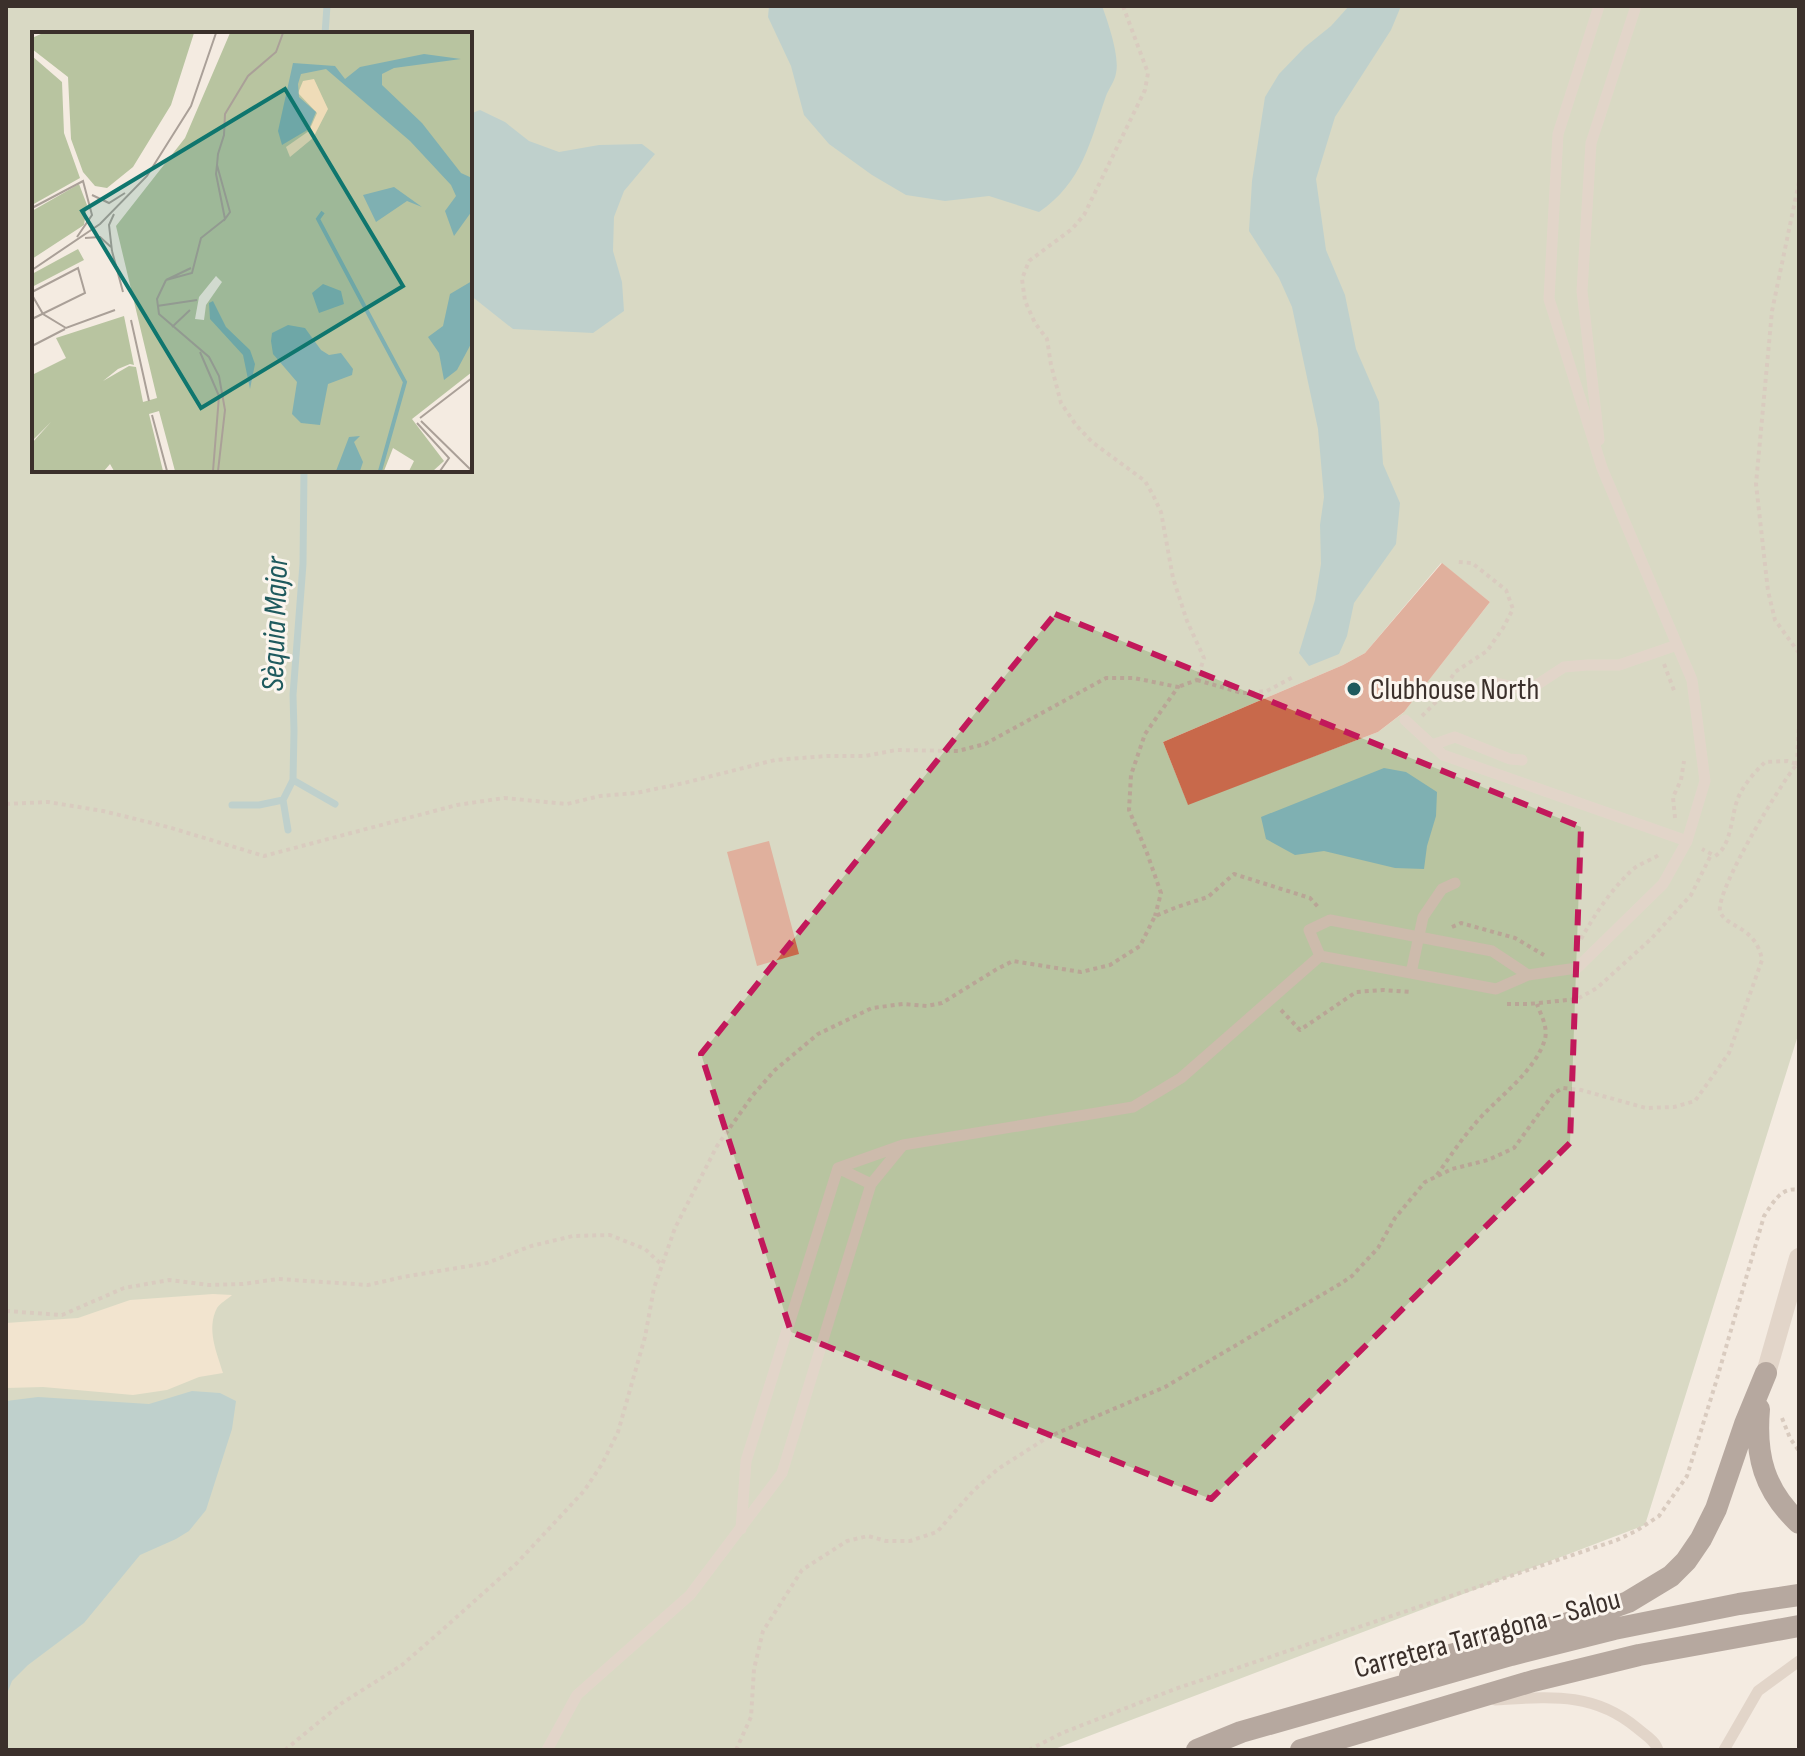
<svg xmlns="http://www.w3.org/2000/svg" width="1805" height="1756" font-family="'Sofia Sans Condensed',sans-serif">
<rect width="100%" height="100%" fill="#f4ebe1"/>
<!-- green -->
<path fill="#b8c4a0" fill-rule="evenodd" d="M 6,6 L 1799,6 L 1799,1032 L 1645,1525 L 1052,1750 L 6,1750 ZM 34,34 L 470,34 L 470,470 L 34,470 ZM 1441,563 L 1490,602 L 1403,713 L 1378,732 L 1188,804 L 1163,742 L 1343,665 L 1365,653 Z"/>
<!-- sand -->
<path fill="#efdcb8" d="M 213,1294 L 232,1295 C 228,1299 220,1303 217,1308 C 206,1329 217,1353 223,1373 L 199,1377 L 167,1390 L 133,1395 L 43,1387 L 6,1388 L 6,1323 L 78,1318 L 130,1300 Z"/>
<!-- water -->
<path fill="#7fb0b2" d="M 769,6 L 1102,6 C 1108,22 1120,57 1116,73 C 1115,81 1109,88 1106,96 C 1090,142 1082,183 1039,212 L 989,196 L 945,201 L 906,195 L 872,175 L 829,144 L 804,115 L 791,66 L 768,17 Z
M 1349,6 L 1401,6 L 1391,30 L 1335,117 L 1316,179 L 1326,250 L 1345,295 L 1356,349 L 1379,402 L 1383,464 L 1400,503 L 1396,544 L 1354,603 L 1347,636 L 1339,654 L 1309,666 L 1299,653 L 1315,600 L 1321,564 L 1320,525 L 1324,497 L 1318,429 L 1292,307 L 1279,278 L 1249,231 L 1252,181 L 1265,97 L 1279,74 L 1305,47 L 1331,26 Z
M 480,110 L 505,122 L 529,141 L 559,152 L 599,145 L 642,144 L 655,154 L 624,191 L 614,217 L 613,251 L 622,282 L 624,311 L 593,333 L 513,329 L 470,295 L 470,114 Z
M 1384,768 L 1406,772 L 1437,792 L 1436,816 L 1427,846 L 1424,869 L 1395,868 L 1324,851 L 1295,855 L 1266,839 L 1261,817 Z
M 192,1391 L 220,1393 L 236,1401 L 232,1429 L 206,1510 L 189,1531 L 176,1539 L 140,1555 L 84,1623 L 28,1665 L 12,1681 L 6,1696 L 6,1401 L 38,1397 L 149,1404 Z"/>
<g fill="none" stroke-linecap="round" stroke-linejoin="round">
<!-- stream -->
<path stroke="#7fb0b2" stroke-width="7" d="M 325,34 L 327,6
M 293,780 L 335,804
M 283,800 L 288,830
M 232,805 L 259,805 L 283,800 L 293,780 L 294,731 L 293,695 L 303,564 L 304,470"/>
</g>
<!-- building -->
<path fill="#c8694b" d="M 1442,563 L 1490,602 L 1404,712 L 1378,732 L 1188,805 L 1163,742 L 1343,665 L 1365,653 Z
M 769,841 L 799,954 L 757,966 L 727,852 Z"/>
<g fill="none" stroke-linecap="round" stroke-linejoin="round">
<!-- path -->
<path stroke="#b9a596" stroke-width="4" stroke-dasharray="4 4" stroke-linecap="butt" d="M 1123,6 L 1148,73 L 1145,90 L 1084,215 L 1072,229 L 1029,261 L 1022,279 L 1025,301 L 1035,323 L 1047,339 L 1051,365 L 1061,403 L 1076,425 L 1092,442 L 1145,481 L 1153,495 L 1161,512 L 1173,578 L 1187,621 L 1204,658 L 1197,680 L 1178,687
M 1799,182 L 1772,311 L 1756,484 L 1768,591 L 1775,620 L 1799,653
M 1664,664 L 1675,693
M 1197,680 L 1242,693 L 1267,691 L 1293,677
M 1422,716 L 1436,702 L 1455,672 L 1487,651 L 1503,628 L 1513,609 L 1506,590 L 1472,563 L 1458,562
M 1799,721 L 1797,764 L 1799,764
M 6,804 L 48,802 L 103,811 L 168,827 L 264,856 L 457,805 L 504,798 L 567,804 L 600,796 L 636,793 L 684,783 L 775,760 L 827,756 L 865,756 L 896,750 L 958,751 L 985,744 L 1106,678 L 1134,678 L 1178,687 L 1145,734 L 1131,775 L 1129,810 L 1147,853 L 1161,893 L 1155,916
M 1675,818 L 1673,797 L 1681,780 L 1684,761
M 1452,927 L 1461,923 L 1515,938 L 1544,955
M 1581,939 C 1595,914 1611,890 1632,870 C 1640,863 1652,860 1660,854
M 1507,1004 L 1529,1004 L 1577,999 L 1597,988 L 1651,939 L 1691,895 L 1711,855
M 1281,1010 L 1300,1030 L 1356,992 L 1383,990 L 1411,992
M 1437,1175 C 1449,1158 1460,1141 1474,1125 C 1495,1099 1535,1073 1545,1039 C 1548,1027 1541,1015 1537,1004
M 6,1311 L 62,1315 L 124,1288 L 169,1280 L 209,1285 L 243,1284 L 278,1279 L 368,1285 L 403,1277 L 487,1263 L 531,1246 L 573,1236 L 610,1235 L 645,1249 L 662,1265
M 1782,1418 L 1790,1438 L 1799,1451
M 285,1750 L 342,1703 L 402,1665 L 441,1631 L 517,1563 L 584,1491 L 602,1464 L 618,1432 L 645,1337 L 654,1288 L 675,1228 L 717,1146 L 753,1095 L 775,1070 L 818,1034 L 872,1008 L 903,1004 L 927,1006 L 942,1003 L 997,969 L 1013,961 L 1081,972 L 1110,965 L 1140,946 L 1155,916 L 1177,907 L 1208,897 L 1234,874 L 1310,898 L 1319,908
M 736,1750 L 751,1717 L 754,1669 L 763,1631 L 802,1570 L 847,1541 L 868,1536 L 886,1541 L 910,1541 L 937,1532 L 973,1491 L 998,1469 L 1048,1437 L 1165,1387 L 1340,1284 L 1352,1276 L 1378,1248 L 1395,1218 L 1425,1182 L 1452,1169 L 1488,1160 L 1514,1148 L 1554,1093 L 1563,1088 L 1581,1090 L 1646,1108 L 1674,1107 L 1695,1101 L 1729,1053 L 1762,960 C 1756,925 1725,928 1720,911 C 1716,890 1781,783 1797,764 L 1787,761 L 1765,762 C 1755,772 1744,784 1738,798 C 1731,815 1732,846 1715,856 L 1702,849
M 1029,1750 L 1062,1733 L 1175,1689 L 1617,1540 L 1636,1531 L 1659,1516 L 1687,1476 L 1716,1382 L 1764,1216 C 1773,1203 1781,1186 1799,1190"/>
<!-- service -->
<path stroke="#cdbbac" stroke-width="11" d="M 1599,440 L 1582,291 L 1591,143 L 1636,6
M 1490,682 L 1529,690 L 1564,667 L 1587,665 L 1619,665 L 1677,645
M 1405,720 L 1443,755 L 1687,841
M 1432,745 L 1455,737 L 1510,759 L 1522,760
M 1330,920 L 1492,951 L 1528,975 L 1496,989 L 1320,956 L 1309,930 Z
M 1411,973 L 1423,917 L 1442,889 L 1455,883
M 1528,975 L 1577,968 L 1663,884 L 1687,841 L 1705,781 L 1692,680 L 1602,468 L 1549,299 L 1558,134 L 1599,6
M 903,1145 L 1133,1107 L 1181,1078 L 1320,956
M 838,1168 L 871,1184
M 1495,1700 C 1548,1697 1593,1691 1637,1728 C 1645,1735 1655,1740 1658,1750
M 547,1750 L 577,1695 L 690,1595 L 782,1473 L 871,1184 L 903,1145 L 838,1168 L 746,1461 L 741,1529
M 1724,1750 L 1758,1691 L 1799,1661"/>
<!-- minor -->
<path stroke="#cdbbac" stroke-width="20" d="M 1766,1373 L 1799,1258"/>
<!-- trunk -->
<path stroke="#6c584f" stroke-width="22" d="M 1759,1409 C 1755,1456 1764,1490 1799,1523
M 1410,1676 L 1439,1658 L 1575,1621 L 1628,1602 L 1671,1576 L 1686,1561 L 1701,1539 L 1716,1509 L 1745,1424 L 1766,1373
M 1197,1750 L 1241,1732 L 1511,1655 L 1614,1629 L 1739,1604 L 1799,1595
M 1301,1750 L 1533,1681 L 1639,1655 L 1799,1626"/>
</g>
<!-- marked area -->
<path d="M0 0H1805V1756H0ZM 1055,614 L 1581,827 L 1570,1143 L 1211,1499 L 791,1332 L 701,1054 Z" fill="#f4ebe1" fill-opacity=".55" fill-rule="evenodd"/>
<path fill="none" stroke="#c2185b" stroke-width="6" stroke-dasharray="16 10" stroke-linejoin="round" d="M 1055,614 L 1581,827 L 1570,1143 L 1211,1499 L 791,1332 L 701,1054 Z"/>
<!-- markers -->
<circle fill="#1f5a5e" stroke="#fbf5ee" stroke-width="3" cx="1354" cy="689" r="8"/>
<g text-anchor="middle" stroke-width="6" stroke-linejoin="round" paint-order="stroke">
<!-- poi labels -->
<g font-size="30" fill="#3b302b" stroke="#fbf5ee" text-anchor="start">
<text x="1370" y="699">Clubhouse North</text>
</g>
<!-- street labels -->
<g font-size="30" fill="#3b302b" stroke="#fbf5ee">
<text transform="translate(1487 1633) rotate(-15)" y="10">Carretera Tarragona - Salou</text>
</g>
<!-- water labels -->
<g font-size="32" font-style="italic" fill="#1f5a5e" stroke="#fbf5ee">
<text transform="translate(274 624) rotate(-88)" y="11">Sèquia Major</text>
</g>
</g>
<!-- overview -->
<g transform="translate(32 32)">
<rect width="440" height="440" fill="#f4ebe1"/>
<path d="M 11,1 L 162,1 L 139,73 L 101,135 L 75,156 L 63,154 L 51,140 L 39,107 L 36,45 L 0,17 L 0,6 ZM 198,1 L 440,1 L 440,340 L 380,387 L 412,429 L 401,439 L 377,439 L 382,429 L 361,416 L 352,439 L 143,439 L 127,379 L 117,382 L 131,439 L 82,439 L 78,432 L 72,439 L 0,439 L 0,411 L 19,390 L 0,409 L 0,343 L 34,326 L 24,306 L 92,284 L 102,333 L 98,332 L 86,337 L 71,349 L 97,334 L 104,335 L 111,370 L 125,366 L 84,194 L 153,106 ZM 184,244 L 190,250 L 174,273 L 172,288 L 163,287 L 167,265 ZM 0,24 L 30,50 L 32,101 L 48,146 L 0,173 ZM 47,152 L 55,173 L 52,193 L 0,227 L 0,179 ZM 46,217 L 52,228 L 0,255 L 0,242 Z" fill="#b8c4a0" fill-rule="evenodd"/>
<path d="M 282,47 L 296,77 L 281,106 L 258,125 L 254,115 L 277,99 L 285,81 L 266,61 L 271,49 Z" fill="#efdcb8"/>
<path d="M 392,22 L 429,27 L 362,36 L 350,42 L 350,53 L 390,91 L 429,141 L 440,146 L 440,179 L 422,204 L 413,179 L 424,164 L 419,153 L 378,109 L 294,37 L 269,42 L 266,52 L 267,65 L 284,80 L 277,97 L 250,113 L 246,99 L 261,31 L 303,34 L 313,47 L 328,35 ZM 362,155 L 390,175 L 375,169 L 344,190 L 331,163 ZM 440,249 L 440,310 L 425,338 L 412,348 L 407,321 L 396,305 L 411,294 L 418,262 ZM 291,252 L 309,259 L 312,272 L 287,281 L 280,261 ZM 181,269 L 194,295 L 218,318 L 223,332 L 218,357 L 211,323 L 178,287 L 177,271 ZM 256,293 L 273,296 L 289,318 L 297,323 L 309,321 L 321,337 L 320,343 L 296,352 L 288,393 L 269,391 L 260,382 L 265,350 L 241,322 L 239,309 L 240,301 ZM 328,404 L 322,410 L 331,430 L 328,439 L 304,439 L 317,405 Z" fill="#7fb0b2"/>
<path fill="none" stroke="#7fb0b2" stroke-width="4" d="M 291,180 L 286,187 L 344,296M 344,296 L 373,350 L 348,439"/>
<path fill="none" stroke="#aaa098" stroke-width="2" d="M 185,133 L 198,180 L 193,187 L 184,142 L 185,133 L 186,122 L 192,103 L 193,82 L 216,44 L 244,20 L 251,1M 60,163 L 77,171 L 93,161M 0,176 L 51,149 L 60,183 L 45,205M 53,206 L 68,205 L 79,215M 80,219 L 91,260M 80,219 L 77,193 L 82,182M 159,236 L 134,248 L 160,241 L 169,206 L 193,187M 0,238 L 68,192 L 115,144 L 159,74 L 184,1M 134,248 L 125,267 L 127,282 L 177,325 L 187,344 L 193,378 L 186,439M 0,260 L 46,236 L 53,261 L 0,287M 0,263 L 11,282 L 34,296 L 83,278M 125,274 L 165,268M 99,288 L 117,369M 140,295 L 158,278M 0,314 L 33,297M 168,320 L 187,364 L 181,439M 120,383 L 135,439M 388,386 L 440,346M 389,389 L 440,439M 385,391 L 417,426 L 408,439"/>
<path fill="#0f766e" fill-opacity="0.15" stroke="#0f766e" stroke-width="4" d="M 253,57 L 371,254 L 169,376 L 50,179 Z"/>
<rect width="440" height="440" fill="none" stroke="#3b302b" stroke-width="4"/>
</g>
<!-- border -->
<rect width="1805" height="1756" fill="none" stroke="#3b302b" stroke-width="16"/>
</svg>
